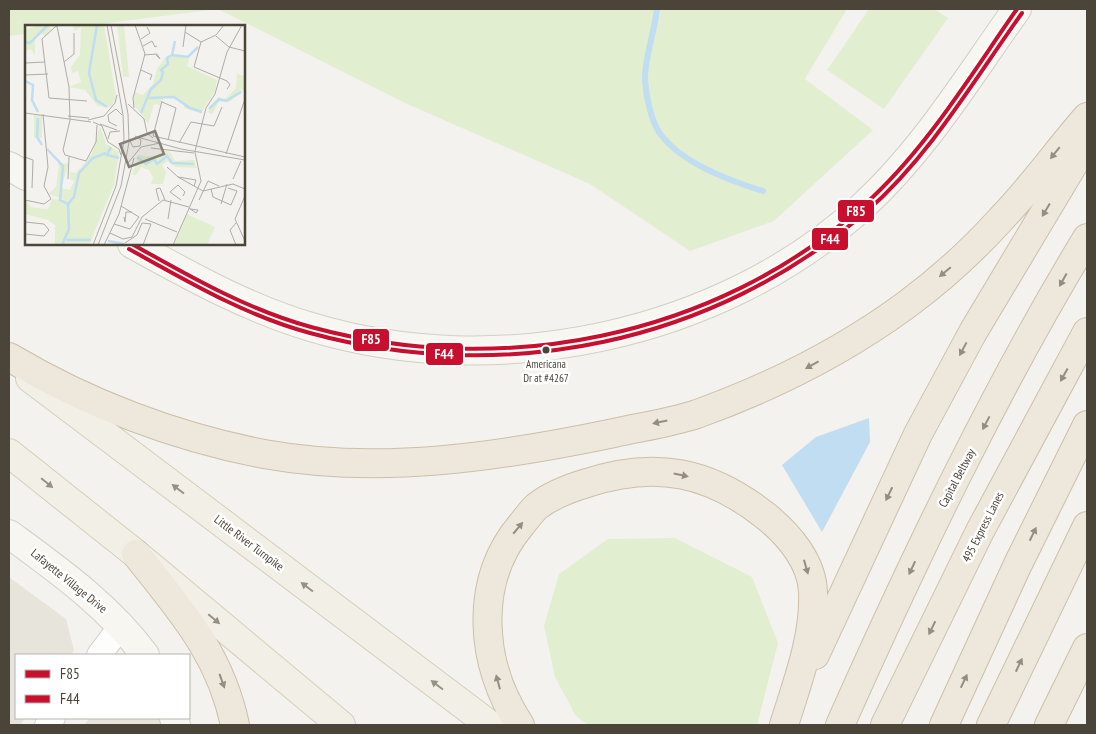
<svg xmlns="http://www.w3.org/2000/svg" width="1096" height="734" font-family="'PT Sans Narrow',sans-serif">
<rect width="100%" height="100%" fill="#f4f2ee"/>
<!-- residential -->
<path fill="#e7e4dc" d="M 9,577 L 66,619 L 74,650 L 71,655 L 16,655 L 16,718 L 25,718 L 20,725 L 9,725 Z
M 90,718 L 166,718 L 167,725 L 84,725 Z"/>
<!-- green -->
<path fill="#e1eecf" d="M 9,9 L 847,9 L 805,79 L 873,130 L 774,221 L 690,251 L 590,184 L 405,103 L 218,9 L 84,26 L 26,26 L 26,34 L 9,36 Z
M 869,9 L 934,9 L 948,18 L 884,109 L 827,70 Z
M 675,538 L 752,577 L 778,643 L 757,725 L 588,725 L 576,716 L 555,677 L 544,626 L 559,574 L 608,539 Z"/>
<!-- water -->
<path fill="#c0ddf1" d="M 869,418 L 870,442 L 822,532 L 782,465 L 816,437 Z"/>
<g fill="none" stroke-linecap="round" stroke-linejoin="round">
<!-- stream -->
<path stroke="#c0ddf1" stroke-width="6" d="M 657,9 C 655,29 644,61 645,80 C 646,96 651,122 661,135 C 683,164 730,181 763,191"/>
<defs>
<path id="street" d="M 99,655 L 121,626
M 47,725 L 53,718"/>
<path id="secondary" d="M 9,166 L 26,176
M 132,244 C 190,276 247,308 311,327 C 496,383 720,337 863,206 C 925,149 969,76 1017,9
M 9,534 C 58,570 109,606 145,655
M 174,718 L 176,725"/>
<path id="primary" d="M 30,378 L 490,725
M 9,453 L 136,554 L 341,725"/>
<path id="highway" d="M 9,357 C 86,403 175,437 264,454 C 380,475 499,457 614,433 C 641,427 670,423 697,414 C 772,387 842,352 906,305 C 940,280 973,250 1001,219 C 1032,187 1058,150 1087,117
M 136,554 C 180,610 220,653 235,725
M 815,655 L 918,434 L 973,332 L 1082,150 L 1087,137
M 520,725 C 480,665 473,582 521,525 C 526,519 531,512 536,507 C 550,496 570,488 587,483 C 656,460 711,472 767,517 C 789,535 812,562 813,592 C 815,637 797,683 784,725
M 840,725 C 914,559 993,393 1087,238
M 885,725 L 980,531 L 1087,332
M 944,725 L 1018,564 L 1087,425
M 991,725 L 1087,526
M 1049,725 L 1087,648"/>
</defs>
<!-- street casing -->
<use href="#street" stroke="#d2d0cb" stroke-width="26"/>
<!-- secondary casing -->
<use href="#secondary" stroke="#d3cfc5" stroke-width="30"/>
<!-- primary casing -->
<use href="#primary" stroke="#d6cebb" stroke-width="30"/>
<!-- highway casing -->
<use href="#highway" stroke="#ccbfa9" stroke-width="30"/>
<!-- street -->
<use href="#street" stroke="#fdfdfc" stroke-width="24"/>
<!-- secondary -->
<use href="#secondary" stroke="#f7f6f1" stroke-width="28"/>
<!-- primary -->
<use href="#primary" stroke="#f2efe6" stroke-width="28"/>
<!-- highway -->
<use href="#highway" stroke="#ede8db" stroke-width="28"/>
<defs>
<path id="bus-1" d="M 132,244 C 189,276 248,310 311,327 C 502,379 714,338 863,206 C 925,151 970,76 1017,9"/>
<path id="bus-2" d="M 129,249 C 187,281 246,316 310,333 C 504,386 714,344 867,211 C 930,156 974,80 1022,13"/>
</defs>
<!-- bus-1 casing -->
<use href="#bus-1" stroke="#fff" stroke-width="8"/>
<!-- bus-2 casing -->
<use href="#bus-2" stroke="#fff" stroke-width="8"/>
<!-- bus-1 -->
<use href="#bus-1" stroke="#c8102e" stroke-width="4"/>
<!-- bus-2 -->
<use href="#bus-2" stroke="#c8102e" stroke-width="4"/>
</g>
<!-- one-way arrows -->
<defs><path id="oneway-solid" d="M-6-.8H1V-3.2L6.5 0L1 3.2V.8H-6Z" transform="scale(1.25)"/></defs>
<g fill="#948e82">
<use href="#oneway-solid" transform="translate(1055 153) rotate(129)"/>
<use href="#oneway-solid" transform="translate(1046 210) rotate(121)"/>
<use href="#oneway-solid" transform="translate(945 272) rotate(140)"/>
<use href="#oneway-solid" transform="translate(1063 280) rotate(119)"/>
<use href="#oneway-solid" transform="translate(963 349) rotate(118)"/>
<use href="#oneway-solid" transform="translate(812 365) rotate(151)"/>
<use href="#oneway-solid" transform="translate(1064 375) rotate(119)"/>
<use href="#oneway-solid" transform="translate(660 422) rotate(168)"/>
<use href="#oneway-solid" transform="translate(986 423) rotate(118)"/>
<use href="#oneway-solid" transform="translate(681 475) rotate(12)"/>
<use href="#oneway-solid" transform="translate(889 494) rotate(116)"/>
<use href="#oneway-solid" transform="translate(518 528) rotate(-50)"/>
<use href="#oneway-solid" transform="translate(1033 534) rotate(-64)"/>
<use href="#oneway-solid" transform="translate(806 567) rotate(74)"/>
<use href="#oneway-solid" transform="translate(912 568) rotate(115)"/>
<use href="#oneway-solid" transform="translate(932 628) rotate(116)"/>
<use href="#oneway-solid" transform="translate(1019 665) rotate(-65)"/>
<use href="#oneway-solid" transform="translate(222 681) rotate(70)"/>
<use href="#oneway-solid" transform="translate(964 681) rotate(-65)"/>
<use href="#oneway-solid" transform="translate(498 682) rotate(-105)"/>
</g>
<g fill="#969187">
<use href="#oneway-solid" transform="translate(47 483) rotate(39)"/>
<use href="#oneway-solid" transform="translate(178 489) rotate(-143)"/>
<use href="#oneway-solid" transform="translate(307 587) rotate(-143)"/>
<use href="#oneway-solid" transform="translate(214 619) rotate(40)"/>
<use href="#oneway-solid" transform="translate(437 685) rotate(-143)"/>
</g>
<!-- markers -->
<circle fill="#4b4439" stroke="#fff" stroke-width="2" cx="546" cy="350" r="4.5"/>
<g text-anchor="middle" stroke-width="5" stroke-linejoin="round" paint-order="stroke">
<!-- bus labels -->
<g font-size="11" fill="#4b4439" stroke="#fff">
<text x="546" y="368">Americana<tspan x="546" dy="14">Dr at #4267</tspan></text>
</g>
<!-- street labels -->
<g font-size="12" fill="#4b4439" stroke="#fff">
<text transform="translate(957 478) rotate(-62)" y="4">Capital Beltway</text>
<text transform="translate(983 527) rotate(-63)" y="4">495 Express Lanes</text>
<text transform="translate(249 543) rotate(37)" y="4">Little River Turnpike</text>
<text transform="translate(69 581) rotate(39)" y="4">Lafayette Village Drive</text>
</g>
</g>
<!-- overview -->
<g transform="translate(25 25)">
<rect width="220" height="220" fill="#f4f2ee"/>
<path d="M 14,0 L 24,0 L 26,5 L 20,12 L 16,7 L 10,12 L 10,30 L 6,24 L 0,26 L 0,5 ZM 47,0 L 79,0 L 91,72 L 86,82 L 73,81 L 60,65 L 44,62 L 56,57 L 53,46 L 47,48 L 46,42 L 55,30 L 56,2 L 50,6 ZM 92,0 L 99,0 L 104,52 L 98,52 ZM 150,30 L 164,34 L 162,41 L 192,55 L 190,66 L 176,88 L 159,83 L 159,79 L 148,71 L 139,72 L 135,80 L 129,79 L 123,99 L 108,78 L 110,67 L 118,70 L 128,59 L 132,44 L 140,33 ZM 212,49 L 220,51 L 220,66 L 212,63 L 218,66 L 204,77 L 194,77 L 187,89 L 183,87 L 191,76 L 201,73 L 211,63 ZM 9,90 L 17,91 L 17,113 L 9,113 ZM 75,101 L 81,119 L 94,127 L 89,160 L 64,220 L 26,220 L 30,218 L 30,200 L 23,195 L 0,189 L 1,176 L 6,182 L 18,184 L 23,184 L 27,174 L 41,175 L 23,169 L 31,162 L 34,141 L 32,133 L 22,123 L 38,139 L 44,138 L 36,163 L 45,165 L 49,156 L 45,154 L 45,147 L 51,148 L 67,129 ZM 140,126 L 145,127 L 150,136 L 169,135 L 172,143 L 151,142 L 142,136 L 137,141 L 141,147 L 138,159 L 126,159 L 128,153 L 124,145 L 116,142 L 111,150 L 107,150 L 114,130 L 132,132 ZM 162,189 L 190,202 L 182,220 L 149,220 Z" fill="#e1eecf"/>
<path fill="none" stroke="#c0ddf1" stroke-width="2.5" d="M 72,0 L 64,48 L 71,75 L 82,82M 0,17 L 5,18 L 23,0M 147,30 L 163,32 L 173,22M 0,56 L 8,60 L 7,75 L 13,87M 124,73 L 149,72 L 165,83 L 177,87M 184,84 L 194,74 L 201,76 L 216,67M 116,88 L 126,64 L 136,55 L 138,47 L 136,45 L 143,39 L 142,33 L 147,30 L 150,16M 13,93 L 12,112 L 17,120M 86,122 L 82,130 L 94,133M 22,124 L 38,141 L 35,175 L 43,179M 112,132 L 121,139 L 129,134 L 132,139 L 142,131 L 147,138 L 169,139M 41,215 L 66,215M 83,216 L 100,219M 37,220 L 44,204 L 43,179 L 49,172 L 54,148 L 68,133 L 81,128"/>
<path fill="none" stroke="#b0aca6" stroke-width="1" d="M 30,2 L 32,1 L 44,62 L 45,95 L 38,125 L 40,130 L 61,136 L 71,117 L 72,100M 30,2 L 17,14 L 24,73 L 62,76M 160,7 L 176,17M 191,11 L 204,22 L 220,26M 116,14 L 125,8 L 122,2M 176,17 L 169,42 L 202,56 L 205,60 L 202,64M 176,17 L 191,10 L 199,0M 118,21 L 127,16 L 130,22 L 132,21M 158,22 L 161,0M 119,30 L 132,29 L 135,34 L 131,30M 39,37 L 49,29 L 49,8M 0,38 L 20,37M 116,45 L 127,50 L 125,55M 0,50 L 23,49M 137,77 L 151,83 L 143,115M 103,79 L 119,94 L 122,108 L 128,113M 109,83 L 108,73 L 120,29 L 110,0M 0,88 L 66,97M 43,91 L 64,93M 63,95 L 79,91 L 90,78 L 92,70M 68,97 L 77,101 L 83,117 L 94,124 L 96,130M 75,99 L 92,105M 92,101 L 84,97 L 83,90 L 91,84 L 97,90M 128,111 L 220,132M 128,111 L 137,76M 112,112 L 156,124 L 220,135M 83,114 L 85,107 L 95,106M 105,116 L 108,122 L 115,121 L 116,115 L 110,111M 154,118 L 166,97 L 189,101 L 197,82M 126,123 L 169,128M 170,126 L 181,83 L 190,69 L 202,27 L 217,0M 201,129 L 220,74M 0,132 L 8,135 L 7,163M 103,138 L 116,122 L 135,118M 144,144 L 142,142 L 153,152 L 171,155 L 169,161M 153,152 L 178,166 L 208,159 L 220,164M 43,154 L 44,132M 208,154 L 216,136M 186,164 L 188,172 L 206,180 L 212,166 L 203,163M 220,171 L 210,194 L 220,216M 0,175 L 19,179 L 26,174 L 19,161 L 23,142 L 18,89M 156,175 L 145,167 L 153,160 L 160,167 L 158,171M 174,175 L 183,156 L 194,161M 134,176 L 131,164 L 135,163 L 140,175M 196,179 L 202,159M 96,181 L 114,192M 164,183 L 171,188 L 173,185 L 165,184M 99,192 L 100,197 L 101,187 L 107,187M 120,194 L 152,207M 143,194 L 146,175M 0,197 L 19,199 L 24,205 L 19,211 L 0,209M 89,199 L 105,204 L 114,192M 85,208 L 98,214 L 107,212 L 117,192 L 138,175 L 164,182M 100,218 L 112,210 L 117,198 L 126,199M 68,220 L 91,161 L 99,115 L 98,90 L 82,0M 73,220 L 96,161 L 104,117 L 103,89 L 86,0M 79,220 L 94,189 L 109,133M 118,220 L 126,199M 148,220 L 176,156 L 170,127M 211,220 L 205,205 L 211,198"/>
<path fill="#868178" fill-opacity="0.15" stroke="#868178" stroke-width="2.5" d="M 130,106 L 139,129 L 104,142 L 95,119 Z"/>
<rect width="220" height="220" fill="none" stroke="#4b4439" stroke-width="2.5"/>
</g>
<g stroke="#fff" stroke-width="2">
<rect x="837" y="199" width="38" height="24" rx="5" fill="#c8102e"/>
<rect x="811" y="227" width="38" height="24" rx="5" fill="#c8102e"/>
<rect x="352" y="328" width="38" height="24" rx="5" fill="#c8102e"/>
<rect x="425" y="342" width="39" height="24" rx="5" fill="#c8102e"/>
</g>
<g font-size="14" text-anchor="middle" font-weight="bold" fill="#fff">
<text x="856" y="216">F85</text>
<text x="830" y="244">F44</text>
<text x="371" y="344">F85</text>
<text x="444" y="359">F44</text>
</g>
<!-- border -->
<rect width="1096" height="734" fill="none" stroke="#4b4439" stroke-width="20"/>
<!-- legend -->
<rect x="15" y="654" width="175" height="65" fill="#ffffff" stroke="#b7b4b0"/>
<rect x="25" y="670" width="25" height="8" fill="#c8102e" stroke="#b7b4b0"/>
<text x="60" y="679" font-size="15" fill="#4b4439">F85</text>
<rect x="25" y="695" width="25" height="8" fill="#c8102e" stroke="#b7b4b0"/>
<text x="60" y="704" font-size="15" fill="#4b4439">F44</text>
</svg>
